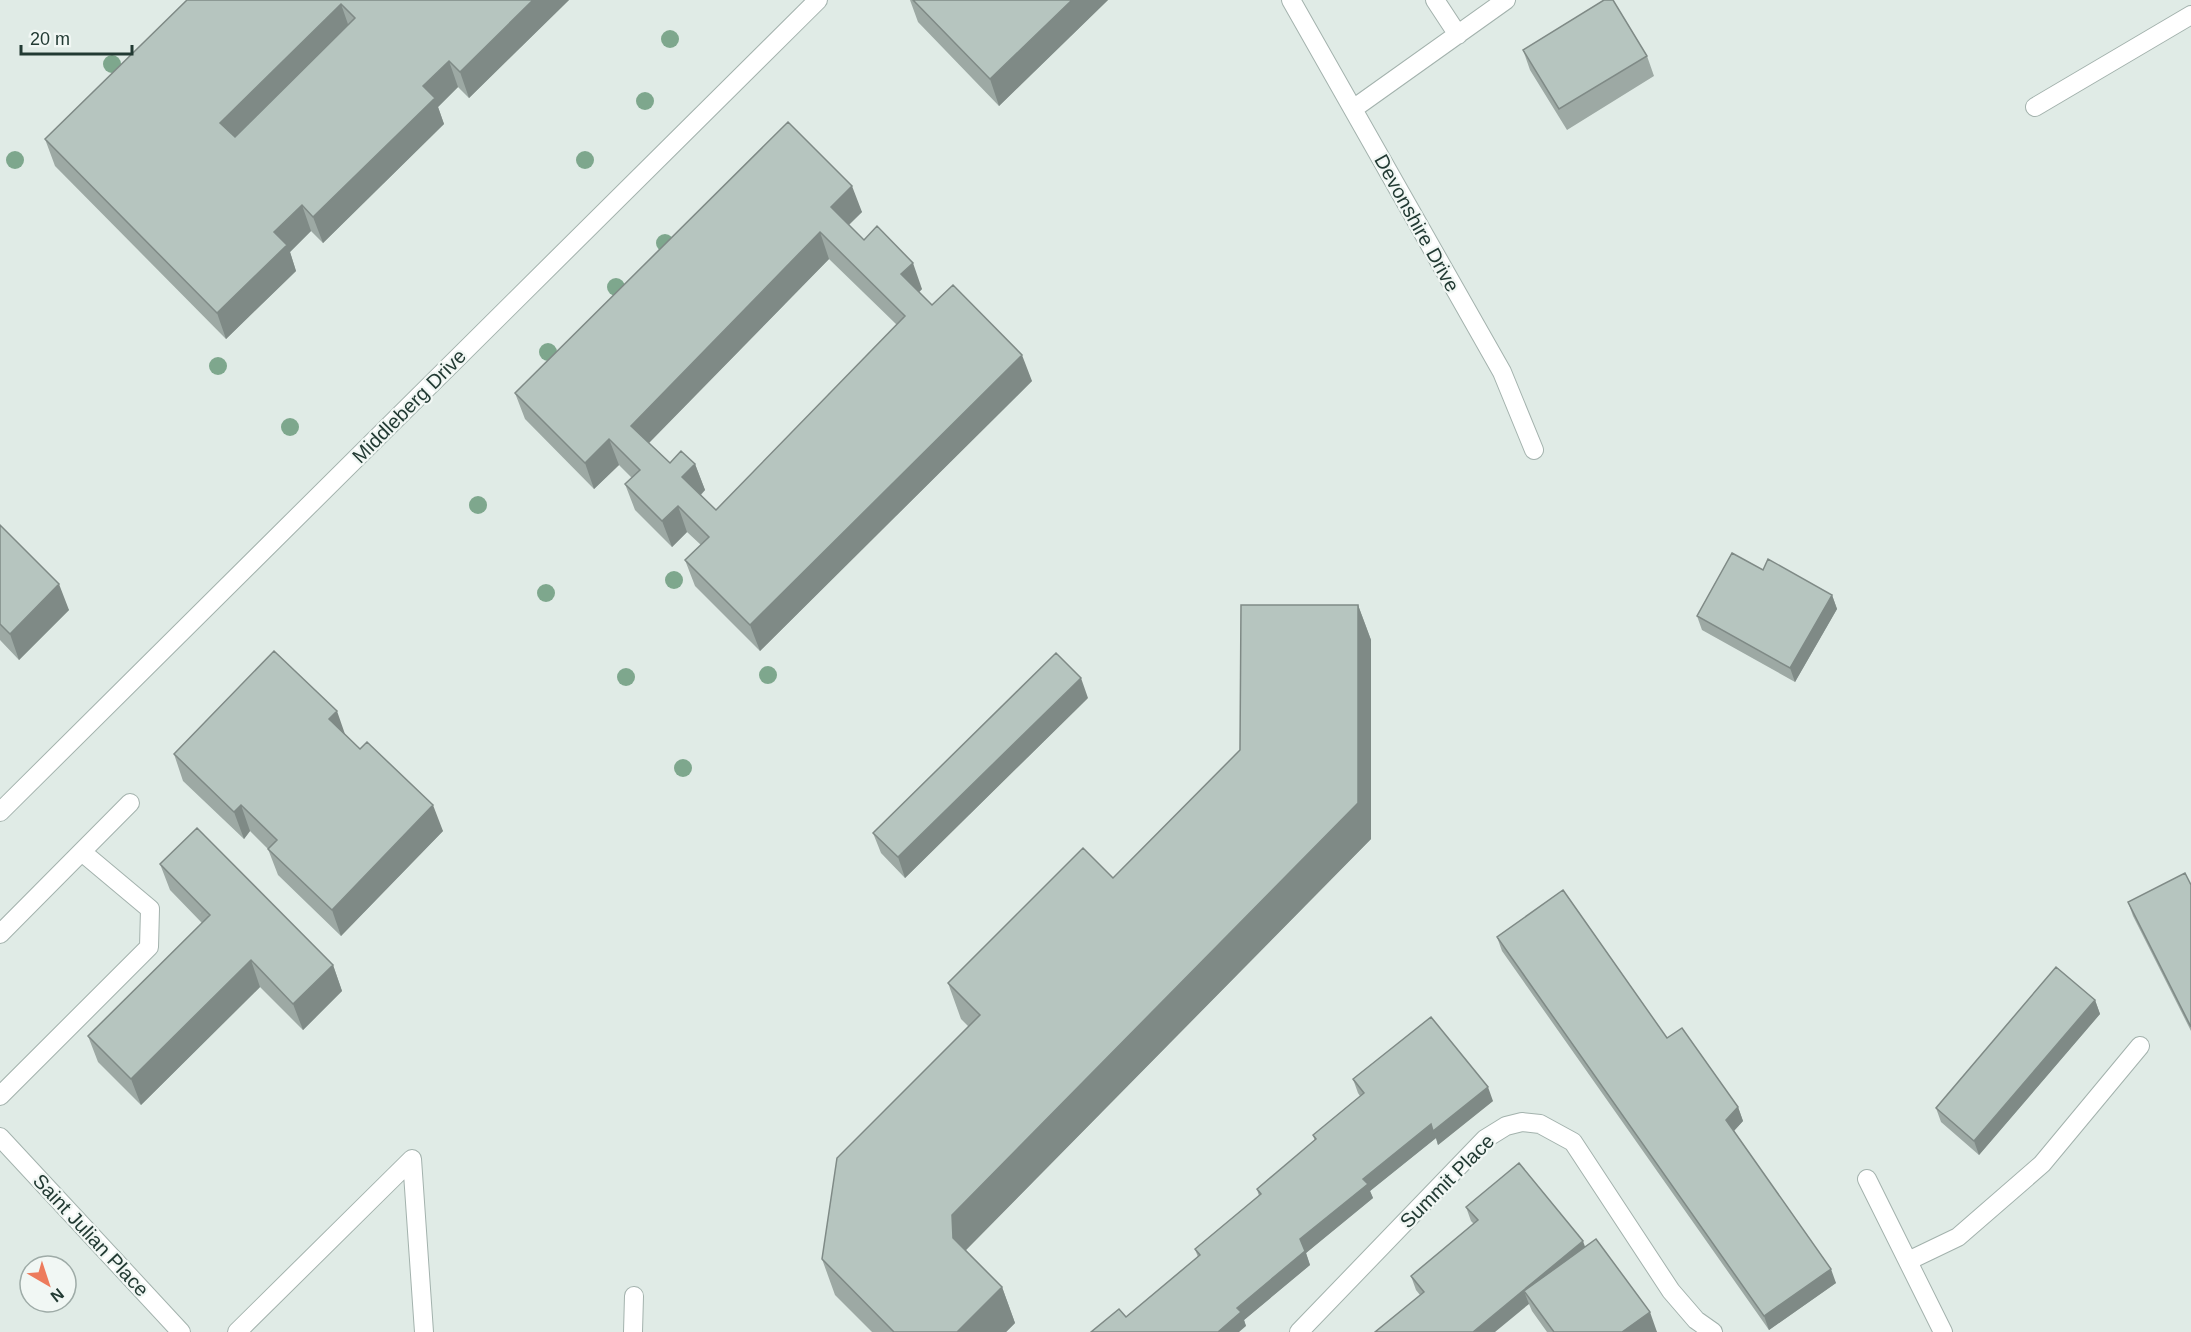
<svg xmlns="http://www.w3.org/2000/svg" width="2191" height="1332" font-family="Helvetica,sans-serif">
<rect width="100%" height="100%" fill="#e0ebe6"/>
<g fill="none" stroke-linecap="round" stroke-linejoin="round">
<defs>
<path id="minor" d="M 1291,0 L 1502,372 L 1534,450
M 1435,0 L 1458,35
M 2035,107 L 2191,15
M 1353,109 L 1506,0
M 0,812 L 818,0
M 0,934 L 130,803
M 0,1096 L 149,947 L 150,909 L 82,852
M 0,1137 L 181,1332
M 1867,1179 L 1943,1332
M 1908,1261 L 1958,1237 L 2042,1164 L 2140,1046
M 237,1332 L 412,1159 L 424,1332
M 633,1332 L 634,1296
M 1299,1332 L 1485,1139 L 1506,1126 L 1522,1122 L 1540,1124 L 1573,1142 L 1671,1291 L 1696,1320 L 1713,1332"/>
</defs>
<!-- minor casing -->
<use href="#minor" stroke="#a3b2ad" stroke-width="20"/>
<!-- minor -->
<use href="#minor" stroke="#fff" stroke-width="18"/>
</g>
<!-- trees -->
<g fill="#7ea78d">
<circle cx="670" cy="39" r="9"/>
<circle cx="112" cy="64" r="9"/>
<circle cx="645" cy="101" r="9"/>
<circle cx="15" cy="160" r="9"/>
<circle cx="585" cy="160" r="9"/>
<circle cx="665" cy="243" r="9"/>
<circle cx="616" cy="287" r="9"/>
<circle cx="548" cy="352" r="9"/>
<circle cx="218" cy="366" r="9"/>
<circle cx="290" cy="427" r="9"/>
<circle cx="478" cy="505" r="9"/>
<circle cx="674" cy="580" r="9"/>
<circle cx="546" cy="593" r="9"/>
<circle cx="768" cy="675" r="9"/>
<circle cx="626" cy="677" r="9"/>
<circle cx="683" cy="768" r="9"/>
</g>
<!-- wall -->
<path fill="#9da9a4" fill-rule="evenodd" d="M 187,0 L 569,0 L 469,98 L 458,87 L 438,107 L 444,124 L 323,243 L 311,231 L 290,252 L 296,271 L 226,339 L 55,166 L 45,139 Z
M 910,0 L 1108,0 L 999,106 L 918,22 Z
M 1523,50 L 1647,56 L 1654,76 L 1567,130 L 1530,70 Z
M 788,122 L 862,212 L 849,225 L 864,240 L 922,289 L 919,292 L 932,305 L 1032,381 L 760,651 L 695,586 L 685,560 L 701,545 L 687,532 L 672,547 L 635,510 L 625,484 L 632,478 L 619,465 L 594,489 L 525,419 L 515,393 ZM 829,259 L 897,325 L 716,510 L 701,495 L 705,490 L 695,464 L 670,463 L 649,443 Z
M 0,525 L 69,610 L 19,660 L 0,640 Z
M 1763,570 L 1832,595 L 1837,609 L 1795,682 L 1702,630 L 1697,616 Z
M 1358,605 L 1371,640 L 1371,839 L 966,1250 L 1002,1287 L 1015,1323 L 1006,1332 L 872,1332 L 835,1295 L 822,1259 L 969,1027 L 961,1019 L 948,983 L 1113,878 L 1240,750 Z
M 1088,698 L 905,878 L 881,853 L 873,833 Z
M 345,734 L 443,831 L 341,936 L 278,875 L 268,849 L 250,831 L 244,839 L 183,781 L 174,754 Z
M 160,864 L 333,965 L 342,991 L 303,1030 L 260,987 L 141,1105 L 98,1062 L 88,1036 L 202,923 L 170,890 Z
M 2191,885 L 2191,1031 L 2133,916 L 2128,902 Z
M 1497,937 L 1667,1038 L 1738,1107 L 1743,1121 L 1734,1131 L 1836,1283 L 1769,1330 L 1502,951 Z
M 2095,1000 L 2100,1014 L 1979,1155 L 1941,1122 L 1936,1108 Z
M 1353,1079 L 1493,1101 L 1438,1145 L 1436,1138 L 1370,1191 L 1373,1198 L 1306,1253 L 1310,1265 L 1244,1320 L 1246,1326 L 1126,1317 L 1198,1257 L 1195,1249 L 1259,1196 L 1257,1189 L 1315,1141 L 1313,1135 L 1360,1096 L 1358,1093 Z
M 1466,1207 L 1585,1247 L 1657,1332 L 1547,1332 L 1532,1311 L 1529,1304 L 1420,1295 L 1416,1290 L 1411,1276 L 1474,1224 L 1471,1221 Z"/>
<!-- shaded-wall -->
<path fill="#7f8a86" d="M 533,0 L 569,0 L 469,98 L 460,72 Z
M 1072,0 L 1108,0 L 999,106 L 990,79 Z
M 341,4 L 350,30 L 230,149 L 220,123 Z
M 449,61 L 458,87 L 438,107 L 444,124 L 323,243 L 313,217 L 423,86 Z
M 852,186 L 862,212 L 840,233 L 831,207 Z
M 302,205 L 311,231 L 290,252 L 296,271 L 226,339 L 217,313 L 274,232 Z
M 820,232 L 829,259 L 640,452 L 631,426 Z
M 913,263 L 922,289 L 911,300 L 901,274 Z
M 1022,355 L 1032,381 L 760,651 L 750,625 Z
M 609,439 L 619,465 L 594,489 L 585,463 Z
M 695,464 L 705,490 L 692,503 L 682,477 Z
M 678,506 L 687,532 L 672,547 L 662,521 Z
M 59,584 L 69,610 L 19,660 L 10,634 Z
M 1832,595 L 1837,609 L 1795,682 L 1790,668 Z
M 1358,605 L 1371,640 L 1371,839 L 965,1251 L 953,1238 L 952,1215 Z
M 1081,678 L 1088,698 L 905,878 L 898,857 Z
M 337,711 L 346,737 L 329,719 Z
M 241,805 L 250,831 L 244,839 L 234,812 Z
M 433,805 L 443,831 L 341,936 L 332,910 Z
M 251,960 L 260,987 L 141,1105 L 131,1079 Z
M 333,965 L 342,991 L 303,1030 L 293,1004 Z
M 2095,1000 L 2100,1014 L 1979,1155 L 1974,1141 Z
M 1488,1087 L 1493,1101 L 1438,1145 L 1436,1138 L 1370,1191 L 1373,1198 L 1306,1253 L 1310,1265 L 1244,1320 L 1246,1326 L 1239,1332 L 1218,1332 L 1237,1308 L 1300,1239 L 1363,1179 L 1431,1124 Z
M 1738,1107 L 1743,1121 L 1731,1134 L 1726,1120 Z
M 1583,1241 L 1588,1255 L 1524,1291 L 1529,1304 L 1495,1332 L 1473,1332 Z
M 1831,1269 L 1836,1283 L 1769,1330 L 1764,1316 Z
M 1002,1287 L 1015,1323 L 1006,1332 L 957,1332 Z
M 1650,1312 L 1657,1332 L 1622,1332 Z"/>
<!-- building -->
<path fill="#b6c5bf" stroke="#7f8a86" stroke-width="1.5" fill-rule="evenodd" d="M 187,0 L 533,0 L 460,72 L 449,61 L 423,86 L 435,98 L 313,217 L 302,205 L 274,232 L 287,245 L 217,313 L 45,139 ZM 341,4 L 355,18 L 235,137 L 220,123 Z
M 913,0 L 1072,0 L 990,79 Z
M 1604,0 L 1613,0 L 1647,56 L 1559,109 L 1523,50 Z
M 788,122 L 852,186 L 831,207 L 864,240 L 877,226 L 913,263 L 901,274 L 932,305 L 953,285 L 1022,355 L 750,625 L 685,560 L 709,537 L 678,506 L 662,521 L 625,484 L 640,470 L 609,439 L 585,463 L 515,393 ZM 820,232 L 905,316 L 716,510 L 682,477 L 695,464 L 681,451 L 670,463 L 631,426 Z
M 0,525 L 59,584 L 10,634 L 0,624 Z
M 1732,553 L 1763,570 L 1768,559 L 1832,595 L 1790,668 L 1697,616 Z
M 1241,605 L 1358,605 L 1358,803 L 952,1215 L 953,1238 L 1002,1287 L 957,1332 L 894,1332 L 822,1259 L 837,1158 L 980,1015 L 948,983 L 1083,848 L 1113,878 L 1240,750 Z
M 274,651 L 337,711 L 329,719 L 360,749 L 367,742 L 433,805 L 332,910 L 268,849 L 277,840 L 241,805 L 234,812 L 174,754 Z
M 1056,653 L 1081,678 L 898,857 L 873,833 Z
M 197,828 L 333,965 L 293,1004 L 251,960 L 131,1079 L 88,1036 L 210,915 L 160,864 Z
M 2185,873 L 2191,885 L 2191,1027 L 2128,902 Z
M 1563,890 L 1667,1038 L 1682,1028 L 1738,1107 L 1726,1120 L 1831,1269 L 1764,1316 L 1497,937 Z
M 2056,967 L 2095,1000 L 1974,1141 L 1936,1108 Z
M 1431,1017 L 1488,1087 L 1433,1131 L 1431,1124 L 1363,1179 L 1368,1184 L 1300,1239 L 1305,1251 L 1237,1308 L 1241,1312 L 1218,1332 L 1091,1332 L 1119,1309 L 1126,1317 L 1200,1255 L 1195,1249 L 1261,1194 L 1257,1189 L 1316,1139 L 1313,1135 L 1364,1093 L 1353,1079 Z
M 1519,1163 L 1583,1241 L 1473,1332 L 1375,1332 L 1424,1292 L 1411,1276 L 1478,1220 L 1466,1207 Z
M 1596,1239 L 1650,1312 L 1622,1332 L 1554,1332 L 1524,1291 Z"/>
<g text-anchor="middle" stroke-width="4.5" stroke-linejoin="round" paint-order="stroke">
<!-- street labels -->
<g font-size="20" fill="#223a33" stroke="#f1f7f4">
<text transform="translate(1417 223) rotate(61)" y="7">Devonshire Drive</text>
<text transform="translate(409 406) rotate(-45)" y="7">Middleberg Drive</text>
<text transform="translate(1447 1181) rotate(-45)" y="7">Summit Place</text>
<text transform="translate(91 1235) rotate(47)" y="7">Saint Julian Place</text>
</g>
</g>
<!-- north arrow -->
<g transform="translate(48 1284) rotate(141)"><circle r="28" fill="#f1f7f4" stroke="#9eaba7" stroke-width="1.5"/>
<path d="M0-4.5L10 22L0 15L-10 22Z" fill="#ed7b5c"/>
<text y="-9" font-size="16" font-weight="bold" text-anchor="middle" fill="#223a33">N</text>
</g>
<!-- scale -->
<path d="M21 45v9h111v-9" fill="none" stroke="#223a33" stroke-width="3"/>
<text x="30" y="45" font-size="18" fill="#223a33" stroke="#f1f7f4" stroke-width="4.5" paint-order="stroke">20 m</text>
</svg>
